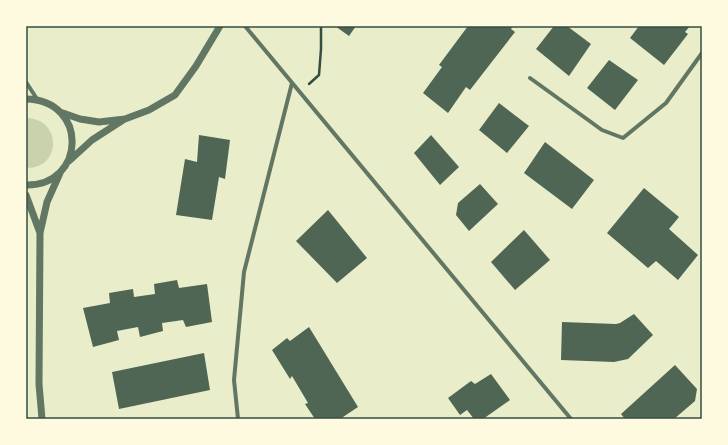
<svg xmlns="http://www.w3.org/2000/svg" width="728" height="445" font-family="Jost,sans-serif">
<rect width="100%" height="100%" fill="#e9edc9"/>
<!-- green -->
<path fill="#cad2ad" d="M 26,118 C 62,118 62,169 26,168 Z"/>
<!-- building -->
<path fill="#4f6655" d="M 335,26 L 356,26 L 349,36 Z
M 468,26 L 513,26 L 511,29 L 515,32 L 470,90 L 466,87 L 448,113 L 423,93 L 442,67 L 439,65 Z
M 554,26 L 567,26 L 591,44 L 569,76 L 536,49 Z
M 639,26 L 690,26 L 685,32 L 688,34 L 664,65 L 630,38 Z
M 609,60 L 638,80 L 615,110 L 587,88 Z
M 499,103 L 529,126 L 507,153 L 479,130 Z
M 199,135 L 230,140 L 225,179 L 219,177 L 212,220 L 176,215 L 185,159 L 197,162 Z
M 431,135 L 459,167 L 440,185 L 414,153 Z
M 545,142 L 594,180 L 572,209 L 524,173 Z
M 480,184 L 498,204 L 469,231 L 456,215 L 458,203 Z
M 644,188 L 679,217 L 669,229 L 698,255 L 678,280 L 656,261 L 648,268 L 607,233 Z
M 328,210 L 367,258 L 337,283 L 296,241 Z
M 524,230 L 550,260 L 515,290 L 491,262 Z
M 177,280 L 179,288 L 207,284 L 212,322 L 186,327 L 183,320 L 162,323 L 163,331 L 140,337 L 138,327 L 117,331 L 119,340 L 93,347 L 83,308 L 110,303 L 109,293 L 133,289 L 134,297 L 155,294 L 154,284 Z
M 634,314 L 653,335 L 628,359 L 614,362 L 561,360 L 562,322 L 616,324 L 620,323 Z
M 309,327 L 358,407 L 340,419 L 315,419 L 305,404 L 308,403 L 292,376 L 290,379 L 272,350 L 287,338 L 290,341 Z
M 204,353 L 210,390 L 119,409 L 112,372 Z
M 675,365 L 697,389 L 695,401 L 674,419 L 625,419 L 621,414 Z
M 491,374 L 510,400 L 483,419 L 474,419 L 467,410 L 460,415 L 448,398 L 471,381 L 475,384 Z"/>
<g fill="none" stroke-linecap="round" stroke-linejoin="round">
<!-- path -->
<path stroke="#344e41" stroke-width="2.5" d="M 309,84 L 319,75 L 321,49 L 321,26"/>
<!-- minor -->
<path stroke="#617663" stroke-width="4" d="M 245,26 L 571,419
M 530,78 L 602,130 L 623,138 L 666,103 L 702,53
M 26,82 L 37,99
M 238,419 L 234,380 L 244,272 L 292,83"/>
<!-- tertiary -->
<path stroke="#617663" stroke-width="7" d="M 26,99 C 89,100 86,186 26,185
M 60,112 L 80,119 L 99,122 L 125,119 L 149,110 L 175,95 L 196,66 L 220,26
M 69,161 L 92,140 L 123,120
M 26,195 L 40,233
M 42,419 L 39,384 L 40,233 L 47,202 L 60,173"/>
</g>
<!-- border -->
<rect width="728" height="445" fill="none" stroke="#fefae0" stroke-width="54"/>
<rect x="27" y="27" width="674" height="391" fill="none" stroke="#344e41" stroke-width="1.5"/>
</svg>
